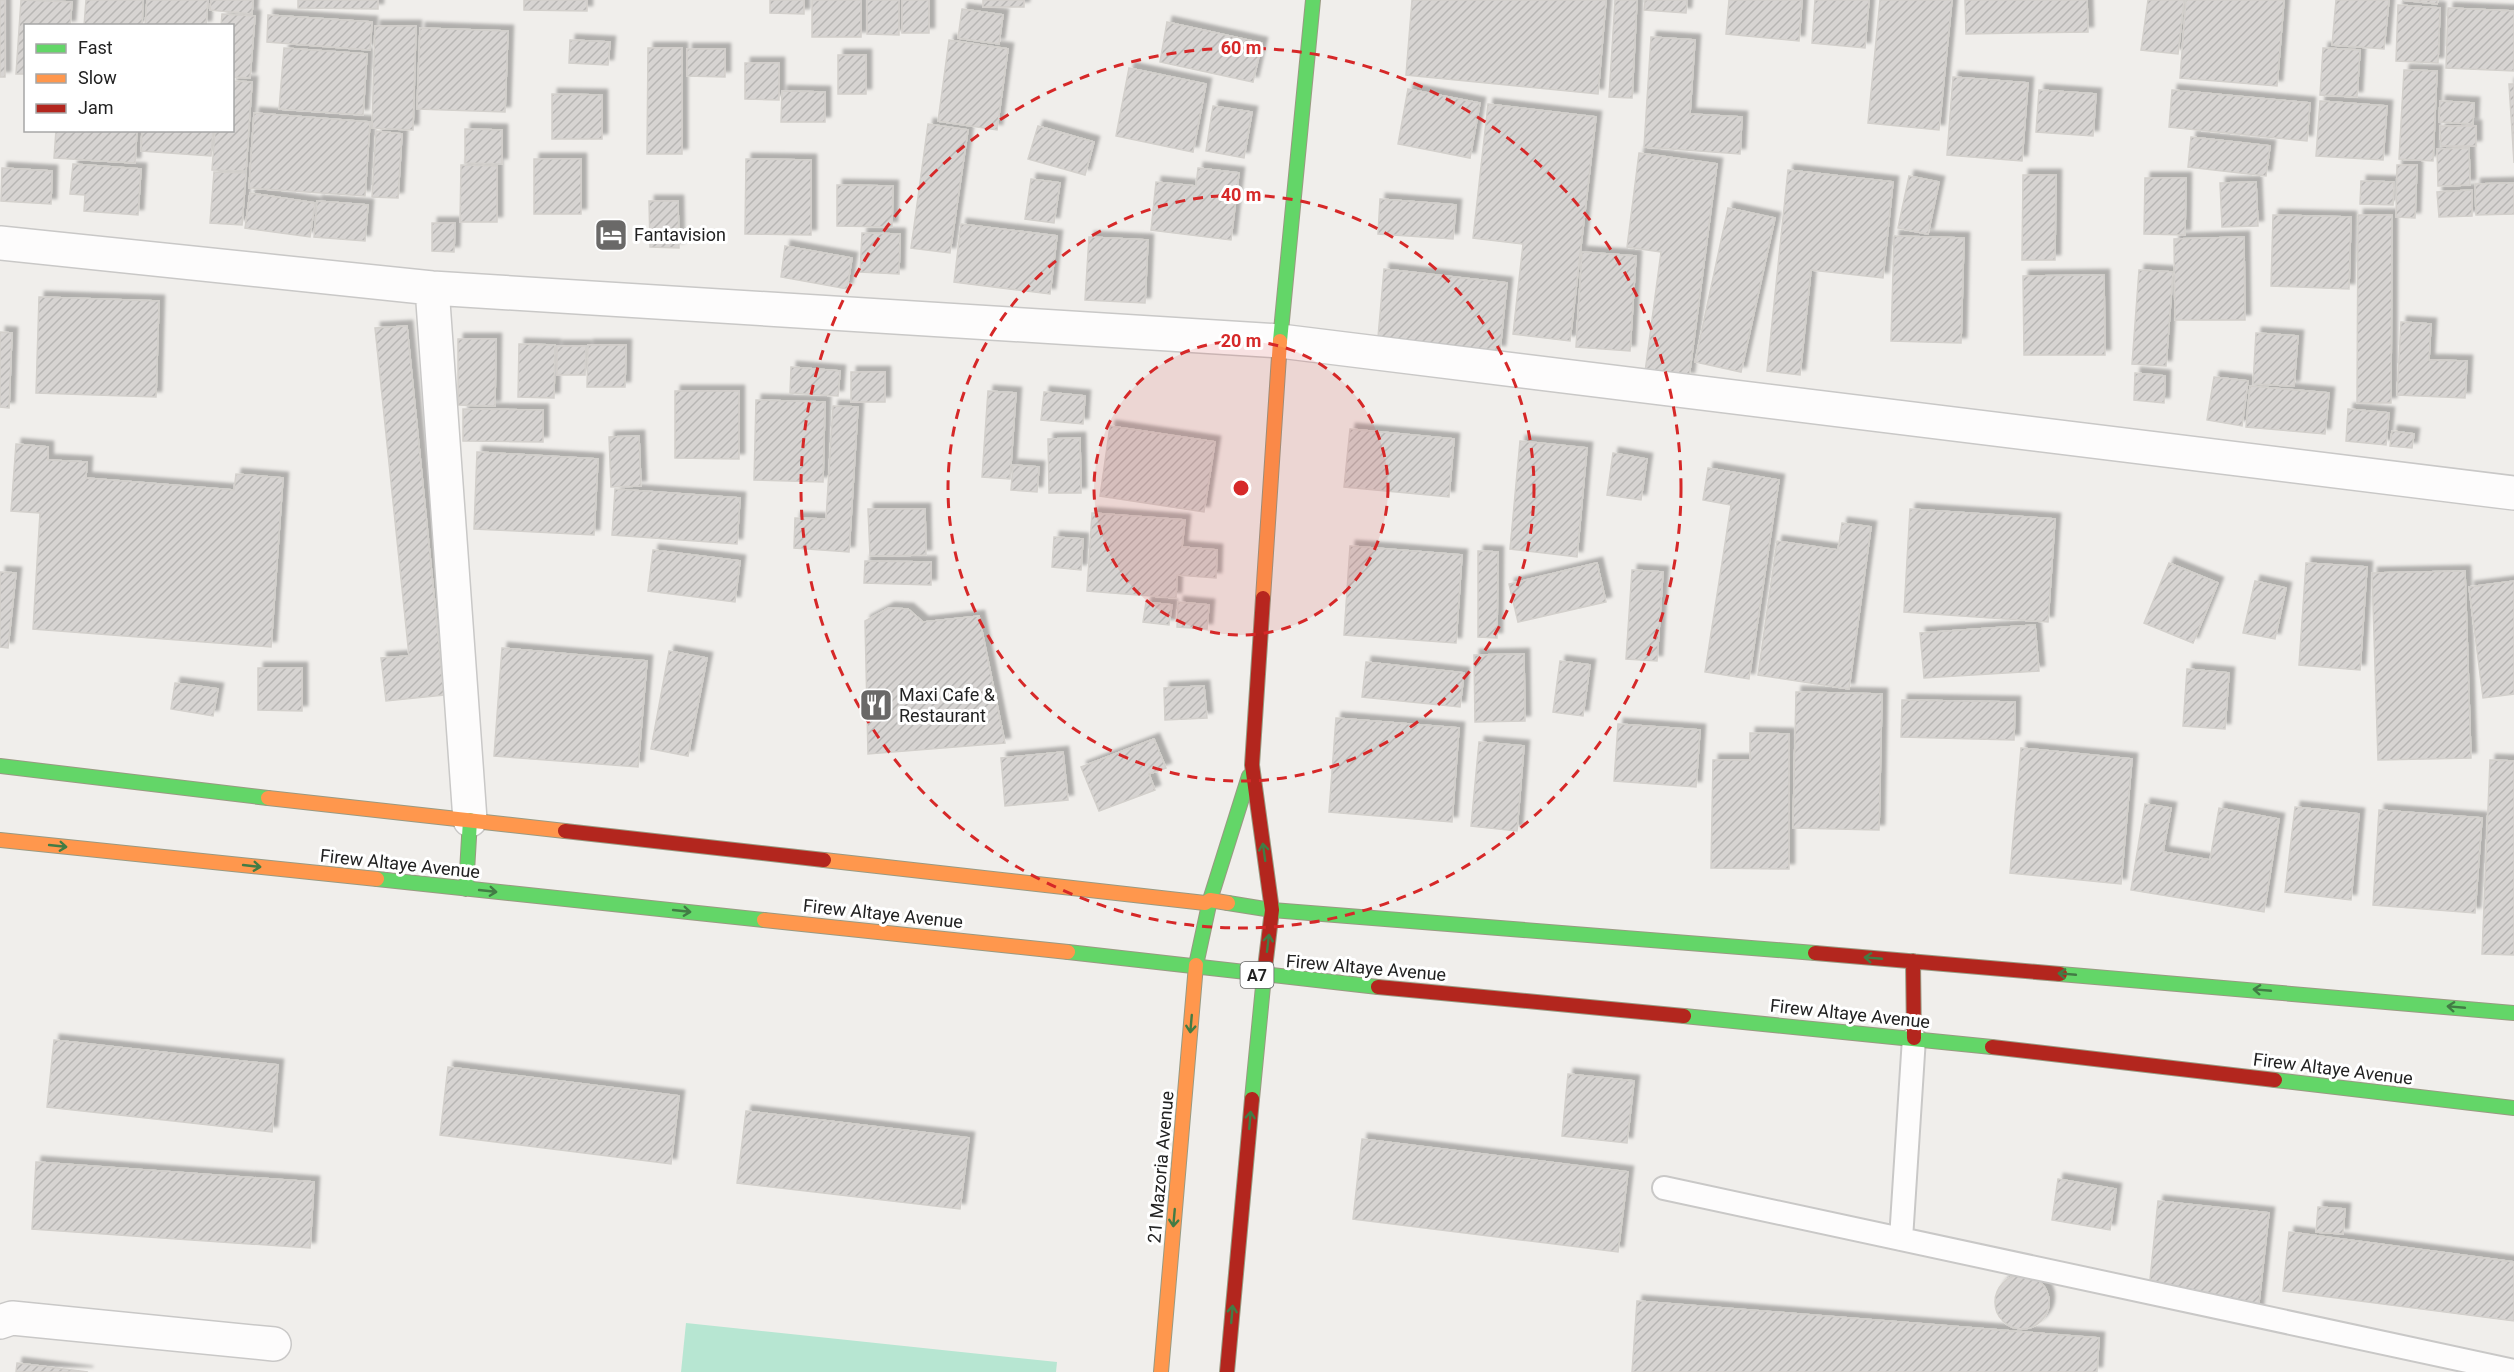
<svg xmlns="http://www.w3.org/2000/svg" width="2514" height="1372" font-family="Roboto,sans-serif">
<defs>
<pattern id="building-hatch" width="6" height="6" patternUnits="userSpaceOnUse" patternTransform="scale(1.5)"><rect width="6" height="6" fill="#d7d4d2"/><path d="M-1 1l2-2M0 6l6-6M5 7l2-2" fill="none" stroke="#b8b6b4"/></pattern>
<filter id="shadow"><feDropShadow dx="5.5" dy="-5.5" stdDeviation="1.5" flood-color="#0004"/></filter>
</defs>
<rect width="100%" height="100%" fill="#f0eeeb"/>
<!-- pitch -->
<path fill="#b7e6d2" d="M 686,1323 L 1057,1362 L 1056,1372 L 681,1372 Z"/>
<!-- building -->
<path fill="url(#building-hatch)" stroke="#d3d0cc" stroke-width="1.5" filter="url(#shadow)" d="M 0,0 L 5,0 L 5,77 L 0,77 Z
M 21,0 L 72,2 L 70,26 L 26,26 L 26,74 L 16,74 Z
M 86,0 L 143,0 L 142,26 L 84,26 Z
M 147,0 L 208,0 L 206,26 L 145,26 Z
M 211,0 L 253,0 L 252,14 L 210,10 Z
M 298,0 L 378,0 L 378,9 L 298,8 Z
M 524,0 L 587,0 L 587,11 L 524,10 Z
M 770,0 L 804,0 L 804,14 L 770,13 Z
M 812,0 L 861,0 L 861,37 L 812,37 Z
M 867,0 L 899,0 L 899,35 L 867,34 Z
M 902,0 L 929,0 L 929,33 L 902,33 Z
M 983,0 L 1024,0 L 1024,7 L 983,7 Z
M 1412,0 L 1606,0 L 1598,94 L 1406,75 Z
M 1615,0 L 1637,0 L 1632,98 L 1609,97 Z
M 1645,0 L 1687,0 L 1686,13 L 1644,10 Z
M 1729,0 L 1802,0 L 1799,41 L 1726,34 Z
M 1815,0 L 1869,0 L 1865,48 L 1812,43 Z
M 1880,0 L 1952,0 L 1939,130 L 1868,123 Z
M 1965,0 L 2087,0 L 2088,32 L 1966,34 Z
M 2148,0 L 2184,0 L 2178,54 L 2141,50 Z
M 2186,0 L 2284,0 L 2277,86 L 2180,78 Z
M 2336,0 L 2389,0 L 2384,49 L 2332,45 Z
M 2402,0 L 2438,0 L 2437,4 Z
M 2398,5 L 2440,8 L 2438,63 L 2396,61 Z
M 2448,8 L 2514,11 L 2514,71 L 2446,68 Z
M 962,9 L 1003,15 L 999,44 L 958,38 Z
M 222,14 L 255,16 L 250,78 L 232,77 L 232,26 L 221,26 Z
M 268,15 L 372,22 L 370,50 L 267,42 Z
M 1167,22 L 1262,43 L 1253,82 L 1160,62 Z
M 375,26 L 416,26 L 413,130 L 372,128 Z
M 420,28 L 508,31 L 505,112 L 417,109 Z
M 1651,37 L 1695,40 L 1690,114 L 1742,117 L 1740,154 L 1644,147 Z
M 570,40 L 610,42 L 608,65 L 569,63 Z
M 949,40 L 1008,49 L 997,130 L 938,121 Z
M 284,48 L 367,54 L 363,115 L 279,109 Z
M 648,48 L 682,48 L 682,154 L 647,154 Z
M 2323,48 L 2360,50 L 2357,97 L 2320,95 Z
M 687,49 L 725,49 L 725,77 L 687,76 Z
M 838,55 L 866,55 L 866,94 L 838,94 Z
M 745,63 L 779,63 L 779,100 L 745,99 Z
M 1129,68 L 1206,84 L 1193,152 L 1116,136 Z
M 2404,70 L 2437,71 L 2433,161 L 2399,159 Z
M 1953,77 L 2028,83 L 2022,161 L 1947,155 Z
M 232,81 L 252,82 L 246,171 L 212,170 L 215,130 L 232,130 Z
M 2509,84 L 2514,84 L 2514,163 Z
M 1408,89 L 1480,103 L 1470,158 L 1398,144 Z
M 2039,90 L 2096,94 L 2093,136 L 2036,132 Z
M 2172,90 L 2310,103 L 2307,141 L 2169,127 Z
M 782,91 L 825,92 L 825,122 L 781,122 Z
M 552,94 L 602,95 L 602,139 L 552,139 Z
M 2320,101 L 2387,106 L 2383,160 L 2316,156 Z
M 2440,101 L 2474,103 L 2473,124 L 2439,122 Z
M 1488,104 L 1596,117 L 1570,341 L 1513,334 L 1523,244 L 1473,238 Z
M 1213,106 L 1252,112 L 1244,158 L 1206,151 Z
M 254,113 L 370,122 L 365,196 L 249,188 Z
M 928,124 L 968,130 L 950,253 L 911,248 Z
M 1038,126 L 1094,142 L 1085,175 L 1028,159 Z
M 2440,126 L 2476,126 L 2476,146 L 2441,146 Z
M 465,129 L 502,130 L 502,164 L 465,163 Z
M 56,130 L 137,130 L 135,163 L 54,158 Z
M 142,130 L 213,130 L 211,156 L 141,151 Z
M 376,131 L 402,134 L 398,198 L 372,197 Z
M 2191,137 L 2270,146 L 2266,176 L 2188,167 Z
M 2469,148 L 2470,185 L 2438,186 L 2437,149 Z
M 1639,153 L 1717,164 L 1689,378 L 1645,372 L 1661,252 L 1627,247 Z
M 534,159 L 581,159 L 581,214 L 534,214 Z
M 746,159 L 811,160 L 811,235 L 745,234 Z
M 73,164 L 141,169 L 138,215 L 84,211 L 85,195 L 70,194 Z
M 461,165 L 497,166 L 497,222 L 460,222 Z
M 2397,165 L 2417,165 L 2415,218 L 2396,217 Z
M 2,168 L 52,171 L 51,204 L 1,201 Z
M 1198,168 L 1239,173 L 1231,240 L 1151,230 L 1156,182 L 1196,186 Z
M 1788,170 L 1893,182 L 1883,278 L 1811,270 L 1800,375 L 1767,371 Z
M 214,172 L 246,173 L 242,225 L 210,223 Z
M 2023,175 L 2056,175 L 2055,260 L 2022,260 Z
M 1909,176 L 1939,182 L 1928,234 L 1898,228 Z
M 2145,178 L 2186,178 L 2185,235 L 2144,234 Z
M 1031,179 L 1060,183 L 1054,223 L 1025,219 Z
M 2361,181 L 2394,182 L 2393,205 L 2360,204 Z
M 2256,182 L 2258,226 L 2222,227 L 2220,183 Z
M 2514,183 L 2514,214 L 2476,215 L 2475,184 Z
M 837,185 L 893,186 L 892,227 L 837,226 Z
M 2472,190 L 2472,216 L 2439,217 L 2437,192 Z
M 250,193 L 315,203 L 310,237 L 245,228 Z
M 1380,199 L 1456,205 L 1453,239 L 1378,234 Z
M 317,201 L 368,205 L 365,241 L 314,237 Z
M 649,201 L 678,201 L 679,248 L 650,247 Z
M 1728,208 L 1775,218 L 1741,372 L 1695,362 Z
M 2273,215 L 2351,217 L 2349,289 L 2271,286 Z
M 2358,215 L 2392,215 L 2391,403 L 2357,403 Z
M 432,223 L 455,223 L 454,252 L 432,251 Z
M 961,224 L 1057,236 L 1050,294 L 954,282 Z
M 862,233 L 900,234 L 899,274 L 860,272 Z
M 1894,236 L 1964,238 L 1961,343 L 1891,341 Z
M 1089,237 L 1148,240 L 1145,303 L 1085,300 Z
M 2244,237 L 2245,320 L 2175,320 L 2174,239 Z
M 785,246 L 852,258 L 847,289 L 781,277 Z
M 1582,252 L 1636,256 L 1630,351 L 1576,347 Z
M 1384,269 L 1507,283 L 1500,351 L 1378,337 Z
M 2139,270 L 2173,272 L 2166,366 L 2132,364 Z
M 2104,275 L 2105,355 L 2024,355 L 2023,276 Z
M 39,297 L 159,301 L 156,397 L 36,393 Z
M 2401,322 L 2431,324 L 2429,360 L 2467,361 L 2465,398 L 2397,395 Z
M 407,326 L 444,695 L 386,701 L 381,658 L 409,656 L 375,328 Z
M 0,332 L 12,333 L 9,408 L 0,407 Z
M 2256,333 L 2298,336 L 2294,386 L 2253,384 Z
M 458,339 L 496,339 L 495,406 L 458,405 Z
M 519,344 L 555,345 L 554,398 L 518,397 Z
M 588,345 L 626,345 L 625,387 L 587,387 Z
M 557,346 L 586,346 L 585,375 L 557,375 Z
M 791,367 L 840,371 L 838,396 L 790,393 Z
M 851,372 L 885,372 L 885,402 L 851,402 Z
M 2135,373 L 2165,376 L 2164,403 L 2134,400 Z
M 2214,377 L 2248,381 L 2242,426 L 2207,420 Z
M 2250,386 L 2329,393 L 2325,434 L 2246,427 Z
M 675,391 L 739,391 L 739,459 L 675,458 Z
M 988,391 L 1016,393 L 1010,479 L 982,477 Z
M 1044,392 L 1085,396 L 1083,424 L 1041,420 Z
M 756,400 L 825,402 L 823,482 L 754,480 Z
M 833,406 L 858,407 L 849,552 L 794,548 L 795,518 L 826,519 Z
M 463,409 L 543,410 L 543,442 L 463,441 Z
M 2348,409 L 2389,413 L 2386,445 L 2346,441 Z
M 1110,426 L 1215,442 L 1204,512 L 1100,496 Z
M 1350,429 L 1454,439 L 1449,497 L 1344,487 Z
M 2392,431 L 2414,434 L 2412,448 L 2390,446 Z
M 639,436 L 641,486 L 611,487 L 609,437 Z
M 1080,438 L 1081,493 L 1049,493 L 1048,439 Z
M 1520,441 L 1587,448 L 1577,557 L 1510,549 Z
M 16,444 L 48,447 L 48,460 L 87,462 L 86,478 L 234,490 L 236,474 L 283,478 L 271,647 L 33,629 L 40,513 L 11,511 Z
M 477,452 L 598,459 L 594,535 L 474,529 Z
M 1613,453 L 1647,459 L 1641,500 L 1607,495 Z
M 1013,465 L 1039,467 L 1037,492 L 1011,490 Z
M 1708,468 L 1779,480 L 1749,679 L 1705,672 L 1731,505 L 1703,500 Z
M 615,489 L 740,498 L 737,544 L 612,535 Z
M 868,509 L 925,509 L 926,555 L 870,556 Z
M 1910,509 L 2055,519 L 2048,622 L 1904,612 Z
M 1092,513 L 1185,520 L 1182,547 L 1217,550 L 1216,578 L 1177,575 L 1176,598 L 1087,591 Z
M 1842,523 L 1871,527 L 1849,689 L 1758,675 L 1777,541 L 1838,550 Z
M 1054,537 L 1083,539 L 1081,570 L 1052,567 Z
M 1350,546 L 1462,555 L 1456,643 L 1344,635 Z
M 653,550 L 740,561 L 735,602 L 648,591 Z
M 1478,551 L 1498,552 L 1497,638 L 1478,637 Z
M 865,561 L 931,562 L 931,585 L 864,583 Z
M 1597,563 L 1606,602 L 1518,622 L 1509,584 Z
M 2169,563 L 2218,583 L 2193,643 L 2144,623 Z
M 2306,563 L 2367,567 L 2360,670 L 2299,665 Z
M 1632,570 L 1663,572 L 1657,661 L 1626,659 Z
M 2465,571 L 2471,758 L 2378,760 L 2372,573 Z
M 0,572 L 16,573 L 8,648 L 0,647 Z
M 2255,581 L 2286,588 L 2275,639 L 2243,633 Z
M 2514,581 L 2514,694 L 2483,698 L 2469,587 Z
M 1146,602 L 1172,605 L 1169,625 L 1143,622 Z
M 1178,602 L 1209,605 L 1207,629 L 1177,627 Z
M 889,608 L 908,609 L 923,622 L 979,616 L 1005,743 L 868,754 L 865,621 Z
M 2035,625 L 2039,671 L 1924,678 L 1920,633 Z
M 502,648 L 647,661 L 638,767 L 494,756 Z
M 669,651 L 707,658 L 688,756 L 651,749 Z
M 1524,654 L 1525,721 L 1475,722 L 1474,655 Z
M 1560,661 L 1590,665 L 1583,716 L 1553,712 Z
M 1366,662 L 1464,673 L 1460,707 L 1362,697 Z
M 258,668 L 302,668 L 302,711 L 258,710 Z
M 2187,669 L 2229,673 L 2225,729 L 2183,726 Z
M 175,683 L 218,689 L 213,716 L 171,709 Z
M 1204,686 L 1207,718 L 1165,720 L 1164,688 Z
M 1796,692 L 1882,694 L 1879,830 L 1793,828 Z
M 1902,700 L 2015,702 L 2014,740 L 1901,737 Z
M 1336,718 L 1459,728 L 1452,822 L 1329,812 Z
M 1618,724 L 1700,730 L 1696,787 L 1614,781 Z
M 1750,733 L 1789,734 L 1789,869 L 1711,868 L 1713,760 L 1750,760 Z
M 1154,739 L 1166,768 L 1149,774 L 1155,790 L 1099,811 L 1081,767 Z
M 1479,742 L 1524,746 L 1517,831 L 1471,826 Z
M 2021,748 L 2132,759 L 2121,884 L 2010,873 Z
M 1063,752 L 1068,800 L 1005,806 L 1001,758 Z
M 2490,760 L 2514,761 L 2514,955 L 2482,954 Z
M 2145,804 L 2171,808 L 2163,852 L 2210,860 L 2219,808 L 2279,819 L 2264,912 L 2131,890 Z
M 2295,807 L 2359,814 L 2351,900 L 2285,892 Z
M 2379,810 L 2482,818 L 2475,913 L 2373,905 Z
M 54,1040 L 278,1065 L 272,1132 L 47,1107 Z
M 448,1067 L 679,1096 L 671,1164 L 440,1135 Z
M 1568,1074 L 1634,1081 L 1627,1143 L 1562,1136 Z
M 746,1111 L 969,1138 L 960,1209 L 737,1183 Z
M 1362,1139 L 1628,1172 L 1618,1252 L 1353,1219 Z
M 36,1162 L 314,1182 L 310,1248 L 32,1229 Z
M 2058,1179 L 2116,1189 L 2110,1230 L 2052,1220 Z
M 2158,1201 L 2269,1213 L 2258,1311 L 2148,1299 Z
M 2318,1207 L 2345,1209 L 2343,1234 L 2316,1232 Z
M 2289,1232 L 2514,1262 L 2514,1321 L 2283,1291 Z
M1995 1302a27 27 0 1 1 54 0a27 27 0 1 1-54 0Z
M 1637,1301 L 2099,1338 L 2097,1372 L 1632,1372 Z
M 17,1363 L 88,1372 L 16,1372 Z"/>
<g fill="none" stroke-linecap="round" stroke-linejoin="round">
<defs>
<path id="lane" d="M 1664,1188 L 2514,1371
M 1901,1239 L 1914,1038"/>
<path id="street" d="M 0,243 L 432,288 L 1280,341 L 2514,493
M 432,288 L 470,820
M 0,1322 L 12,1318 L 274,1344"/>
<path id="fast" d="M 1280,341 L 1313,0
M 0,766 L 268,798
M 377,879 L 764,920
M 466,889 L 470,820
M 1210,900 L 1249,776
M 1228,903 L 1272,910 L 1815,953
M 1068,952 L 1378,987
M 1196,965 L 1210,900
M 2060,974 L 2514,1013
M 1684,1016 L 1992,1047
M 2275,1080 L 2514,1108
M 1252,1099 L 1264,976"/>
<path id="slow" d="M 1263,598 L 1280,341
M 268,798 L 565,831
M 0,840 L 377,879
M 824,860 L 1205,903 L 1210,900 L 1228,903
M 764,920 L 1068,952
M 1161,1372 L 1196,965"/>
<path id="jam" d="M 1263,598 L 1252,765 L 1272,910
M 565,831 L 824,860
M 1815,953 L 2060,974
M 1913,961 L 1914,1038
M 1264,976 L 1272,910
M 1378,987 L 1684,1016
M 1992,1047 L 2275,1080
M 1227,1372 L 1252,1099"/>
</defs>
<!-- lane casing -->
<use href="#lane" stroke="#c9c8c7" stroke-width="26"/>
<!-- street casing -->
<use href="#street" stroke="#c9c8c7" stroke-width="36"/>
<!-- fast casing -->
<use href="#fast" stroke="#999a82" stroke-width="16"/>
<!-- slow casing -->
<use href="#slow" stroke="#999a82" stroke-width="16"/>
<!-- jam casing -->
<use href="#jam" stroke="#999a82" stroke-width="16"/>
<!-- lane -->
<use href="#lane" stroke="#fdfcfc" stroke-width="22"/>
<!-- street -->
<use href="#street" stroke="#fdfcfc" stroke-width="33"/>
<!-- fast -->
<use href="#fast" stroke="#63d668" stroke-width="14"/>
<!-- slow -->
<use href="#slow" stroke="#ff974d" stroke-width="14"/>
<!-- jam -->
<use href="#jam" stroke="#b3261e" stroke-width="14"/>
</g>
<!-- one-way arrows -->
<defs><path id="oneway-shaft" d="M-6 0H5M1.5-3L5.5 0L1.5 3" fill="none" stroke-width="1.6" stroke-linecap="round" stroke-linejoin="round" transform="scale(1.5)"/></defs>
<g stroke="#427c45">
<use href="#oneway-shaft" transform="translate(58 846) rotate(6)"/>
<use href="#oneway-shaft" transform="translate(1264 852) rotate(-98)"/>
<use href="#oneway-shaft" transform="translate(252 866) rotate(6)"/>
<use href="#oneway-shaft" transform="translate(488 891) rotate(6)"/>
<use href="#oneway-shaft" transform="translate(682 911) rotate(6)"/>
<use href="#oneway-shaft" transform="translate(1268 943) rotate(-83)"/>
<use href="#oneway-shaft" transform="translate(1873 958) rotate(-175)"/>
<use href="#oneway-shaft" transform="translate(2067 974) rotate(-175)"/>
<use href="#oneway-shaft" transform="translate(2262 990) rotate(-175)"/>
<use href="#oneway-shaft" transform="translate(2456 1007) rotate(-175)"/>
<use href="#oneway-shaft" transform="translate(1191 1024) rotate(95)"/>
<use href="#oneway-shaft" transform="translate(1250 1120) rotate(-85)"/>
<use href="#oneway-shaft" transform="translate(1174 1218) rotate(95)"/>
<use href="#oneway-shaft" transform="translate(1232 1314) rotate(-85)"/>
</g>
<!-- distance rings -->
<circle cx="1241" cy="488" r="147" fill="#d62828" fill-opacity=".12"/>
<g fill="none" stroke="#d62828" stroke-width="3" stroke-dasharray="10 8">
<circle cx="1241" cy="488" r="147"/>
<circle cx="1241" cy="488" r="293"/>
<circle cx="1241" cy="488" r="440"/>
</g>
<!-- icons -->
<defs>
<symbol id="hotel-square" viewBox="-11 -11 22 22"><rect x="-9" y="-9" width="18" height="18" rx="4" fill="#6a6968" stroke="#fff"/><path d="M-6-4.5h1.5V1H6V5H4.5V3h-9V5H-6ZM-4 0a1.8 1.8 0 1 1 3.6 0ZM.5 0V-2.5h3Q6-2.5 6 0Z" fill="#fff"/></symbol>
<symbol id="restaurant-square" viewBox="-11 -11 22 22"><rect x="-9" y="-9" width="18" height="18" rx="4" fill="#6a6968" stroke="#fff"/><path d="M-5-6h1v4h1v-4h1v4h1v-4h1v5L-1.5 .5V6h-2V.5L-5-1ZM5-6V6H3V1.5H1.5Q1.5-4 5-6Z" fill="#fff"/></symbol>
</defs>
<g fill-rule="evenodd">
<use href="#hotel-square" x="592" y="216" width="38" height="38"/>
<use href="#restaurant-square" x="857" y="686" width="38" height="38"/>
</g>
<g text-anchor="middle" stroke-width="6" stroke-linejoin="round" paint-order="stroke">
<!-- shield labels -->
<rect fill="#fff" stroke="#646464" stroke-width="1.5" x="1240.5" y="962" width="33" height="26" rx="4.5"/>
<g font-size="16" font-weight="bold" fill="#222">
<text x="1257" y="981">A7</text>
</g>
<!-- poi labels -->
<g font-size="18" fill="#222" stroke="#fff" text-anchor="start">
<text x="634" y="241">Fantavision</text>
<text x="899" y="701">Maxi Cafe &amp;<tspan x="899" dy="21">Restaurant</tspan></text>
</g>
<!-- street labels -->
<g font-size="18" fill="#222" stroke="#fff">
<text transform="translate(400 864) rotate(6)" y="6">Firew Altaye Avenue</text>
<text transform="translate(883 914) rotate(6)" y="6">Firew Altaye Avenue</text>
<text transform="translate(1366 968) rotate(5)" y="6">Firew Altaye Avenue</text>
<text transform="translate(1850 1014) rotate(6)" y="6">Firew Altaye Avenue</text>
<text transform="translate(2333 1069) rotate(7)" y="6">Firew Altaye Avenue</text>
<text transform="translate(1161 1167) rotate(-85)" y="6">21 Mazoria Avenue</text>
</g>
</g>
<circle cx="1241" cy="488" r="9" fill="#d62828" stroke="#fff" stroke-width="3"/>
<g font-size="18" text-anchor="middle" font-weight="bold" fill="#d62828" stroke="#fff" stroke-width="6" stroke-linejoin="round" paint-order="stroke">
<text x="1241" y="54">60 m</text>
<text x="1241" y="201">40 m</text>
<text x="1241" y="347">20 m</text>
</g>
<!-- legend -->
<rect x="24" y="24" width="210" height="108" fill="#ffffff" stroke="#a7a7a7" stroke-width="1.5"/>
<rect x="36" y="44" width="30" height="9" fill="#63d668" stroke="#a7a7a7" stroke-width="1.5"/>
<text x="78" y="54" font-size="18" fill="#222222">Fast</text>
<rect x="36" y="74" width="30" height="9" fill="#ff974d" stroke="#a7a7a7" stroke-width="1.5"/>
<text x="78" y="84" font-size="18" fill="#222222">Slow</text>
<rect x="36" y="104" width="30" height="9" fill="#b3261e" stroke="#a7a7a7" stroke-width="1.5"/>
<text x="78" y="114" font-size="18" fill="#222222">Jam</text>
</svg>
